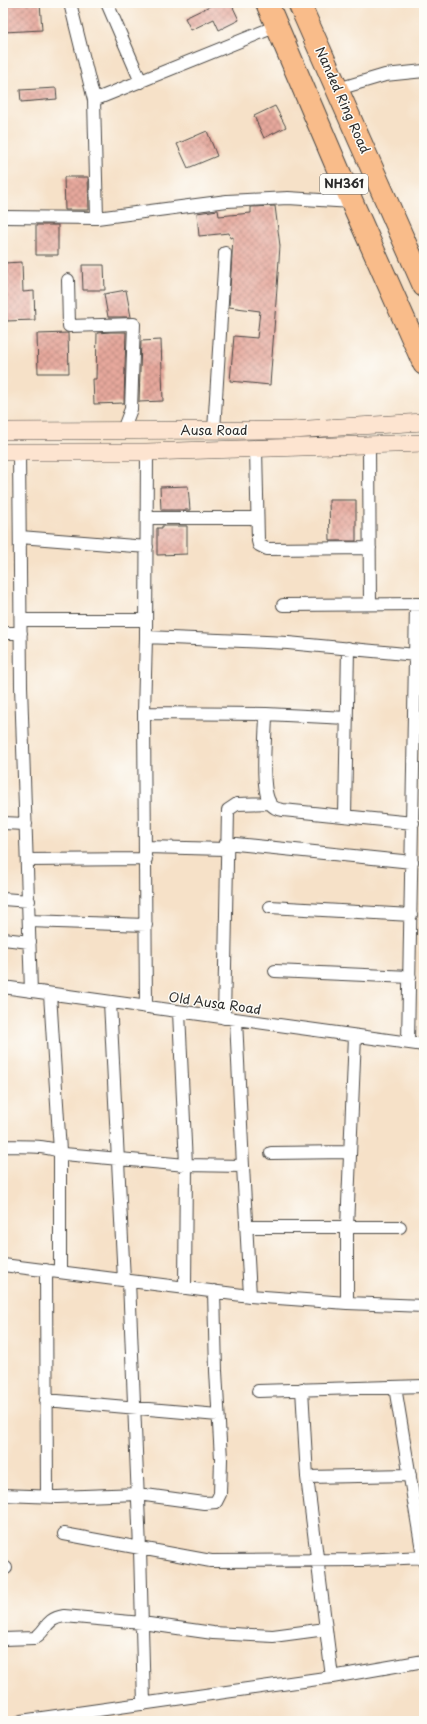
<svg xmlns="http://www.w3.org/2000/svg" width="427" height="1724" font-family="'Playpen Sans',sans-serif">
<defs>
<pattern id="building-cross-hatch" width="8" height="8" patternUnits="userSpaceOnUse"><rect width="8" height="8" fill="#e6a89c"/><path d="M0 0l8 8M0 8l8-8" fill="none" stroke="#bb897f"/></pattern>
</defs>
<rect width="100%" height="100%" fill="#fdfcf7"/>
<filter id="ink" filterUnits="userSpaceOnUse"><feTurbulence type="fractalNoise" baseFrequency=".025" numOctaves="2"/><feDisplacementMap in="SourceGraphic" scale="8" xChannelSelector="R" yChannelSelector="G"/><feConvolveMatrix kernelMatrix="1 2 1 2 8 2 1 2 1" color-interpolation-filters="sRGB"/></filter>
<filter id="wash" filterUnits="userSpaceOnUse"><feTurbulence type="fractalNoise" baseFrequency=".012" numOctaves="4" result="noise"/><feDisplacementMap in="SourceGraphic" scale="16" xChannelSelector="R" yChannelSelector="G"/><feGaussianBlur stdDeviation="0.9" result="paint"/><feColorMatrix in="noise" values="0 0 0 0 0 0 0 0 0 0 0 0 0 0 0 0 0 1.4 0 .05"/><feComposite in="paint" operator="in"/></filter>
<g filter="url(#wash)">
<rect width="100%" height="100%" fill="#f6e1c8"/>
<g id="blocks">
<!-- building -->
<path fill="url(#building-cross-hatch)" d="M 3,3 L 40,3 L 42,30 L 4,32 Z
M 216,3 L 231,3 L 239,20 L 219,30 L 214,19 L 191,30 L 185,18 Z
M 56,88 L 57,99 L 21,102 L 20,90 Z
M 275,106 L 286,127 L 264,138 L 254,116 Z
M 207,131 L 217,156 L 188,168 L 177,144 Z
M 64,177 L 88,177 L 89,210 L 65,210 Z
M 275,206 L 280,246 L 270,385 L 230,381 L 234,336 L 257,338 L 260,311 L 229,307 L 233,237 L 230,238 L 229,233 L 199,236 L 197,213 L 218,210 L 219,216 L 251,213 L 251,207 Z
M 36,225 L 58,225 L 58,255 L 36,255 Z
M 22,262 L 23,292 L 34,291 L 35,320 L 6,321 L 4,263 Z
M 82,265 L 104,265 L 105,290 L 83,290 Z
M 126,290 L 131,317 L 108,317 L 104,294 Z
M 110,332 L 126,332 L 124,403 L 94,404 L 93,379 L 96,379 L 97,333 Z
M 68,333 L 69,373 L 38,373 L 37,334 Z
M 161,340 L 163,401 L 139,402 L 141,341 Z
M 188,486 L 190,510 L 161,510 L 160,487 Z
M 329,500 L 356,500 L 356,541 L 330,541 Z
M 162,526 L 187,526 L 187,554 L 157,555 L 157,528 L 162,528 Z"/>
</g>
</g>
<g filter="url(#ink)">
<use href="#blocks" fill-opacity="0" stroke="#494643" stroke-width="1"/>
<g fill="none" stroke-linecap="round" stroke-linejoin="round">
<defs>
<path id="street" d="M 70,3 L 94,100 L 97,218
M 107,3 L 141,82
M 338,89 L 385,75 L 424,71
M 94,100 L 277,26
M 3,217 L 97,218 L 227,201 L 288,198 L 352,202
M 68,280 L 69,326 L 134,324 L 131,409 L 123,430
M 214,430 L 225,253
M 369,445 L 370,604
M 256,449 L 258,541 L 259,545 L 267,549 L 370,548
M 19,452 L 21,686 L 31,991
M 147,518 L 257,518
M 20,537 L 147,547
M 283,605 L 424,604
M 21,620 L 146,620
M 3,633 L 21,633
M 146,637 L 288,643 L 416,655
M 144,713 L 266,714 L 347,718
M 266,714 C 266,733 260,788 270,803 C 273,808 277,809 283,810 L 413,823
M 345,816 L 348,648
M 3,823 L 26,824
M 226,843 L 412,862
M 146,847 L 226,849
M 27,860 L 146,859
M 3,899 L 29,901
M 270,907 L 411,915
M 29,921 L 146,925
M 3,939 L 30,942
M 275,971 L 410,977
M 3,987 L 424,1045
M 50,994 L 60,1151 L 60,1272
M 110,1002 L 124,1280
M 146,1007 L 144,713 L 146,637 L 147,452
M 179,1012 L 186,1165 L 185,1287
M 224,1018 L 228,810 L 237,804 L 270,803
M 236,1020 L 243,1166
M 408,1043 L 416,604
M 3,1146 C 20,1147 50,1144 64,1154 L 186,1165 L 243,1166 L 250,1296
M 271,1153 L 350,1152
M 246,1227 L 400,1227
M 3,1265 L 250,1296 L 347,1303 L 347,1227 L 355,1036
M 46,1270 L 47,1496
M 129,1281 L 140,1549 L 144,1704
M 347,1303 L 424,1306
M 395,1387 L 424,1562
M 302,1389 L 307,1477
M 258,1391 L 424,1386
M 46,1400 L 218,1415
M 3,1495 L 57,1497 L 138,1494 L 204,1503 L 216,1502 L 220,1494 L 221,1459 L 216,1371 L 214,1291
M 64,1534 L 211,1561 L 362,1560 L 424,1557
M 3,1568 L 6,1568
M 3,1639 L 34,1638 C 47,1632 44,1619 64,1616 L 142,1623 L 213,1633 L 273,1636 L 326,1629
M 332,1677 L 307,1477 L 410,1475
M 21,1721 L 332,1677 L 424,1661"/>
<path id="secondary" d="M 3,431 L 292,430 L 424,422
M 3,452 L 147,452 L 424,443"/>
<path id="highway" d="M 267,3 L 352,202 L 424,364
M 299,3 L 424,286"/>
</defs>
<!-- street casing -->
<use href="#street" stroke="#494643" stroke-width="14"/>
<!-- secondary casing -->
<use href="#secondary" stroke="#494643" stroke-width="18"/>
<!-- highway casing -->
<use href="#highway" stroke="#494643" stroke-width="24"/>
<!-- street -->
<use href="#street" stroke="#fff" stroke-width="12"/>
<!-- secondary -->
<use href="#secondary" stroke="#fde4d0" stroke-width="17"/>
<!-- highway -->
<use href="#highway" stroke="#f9bc8a" stroke-width="22"/>
</g>
</g>
<g text-anchor="middle" stroke-width="3" stroke-linejoin="round" paint-order="stroke">
<!-- shield labels -->
<rect fill="#fdfcf7" stroke="#6a6a68" stroke-width="1" x="320" y="174" width="48" height="20" rx="3"/>
<g font-size="12" font-weight="bold" fill="#2b2b2b">
<text x="344" y="188">NH361</text>
</g>
<!-- street labels -->
<g font-size="13" fill="#2b2b2b" stroke="#fdfcf7">
<text transform="translate(343 100) rotate(66)" y="5">Nanded Ring Road</text>
<text x="214" y="435">Ausa Road</text>
<text transform="translate(215 1003) rotate(8)" y="5">Old Ausa Road</text>
</g>
</g>
<!-- margin -->
<rect width="427" height="1724" fill="none" stroke="#fdfcf7" stroke-width="16"/>
</svg>
